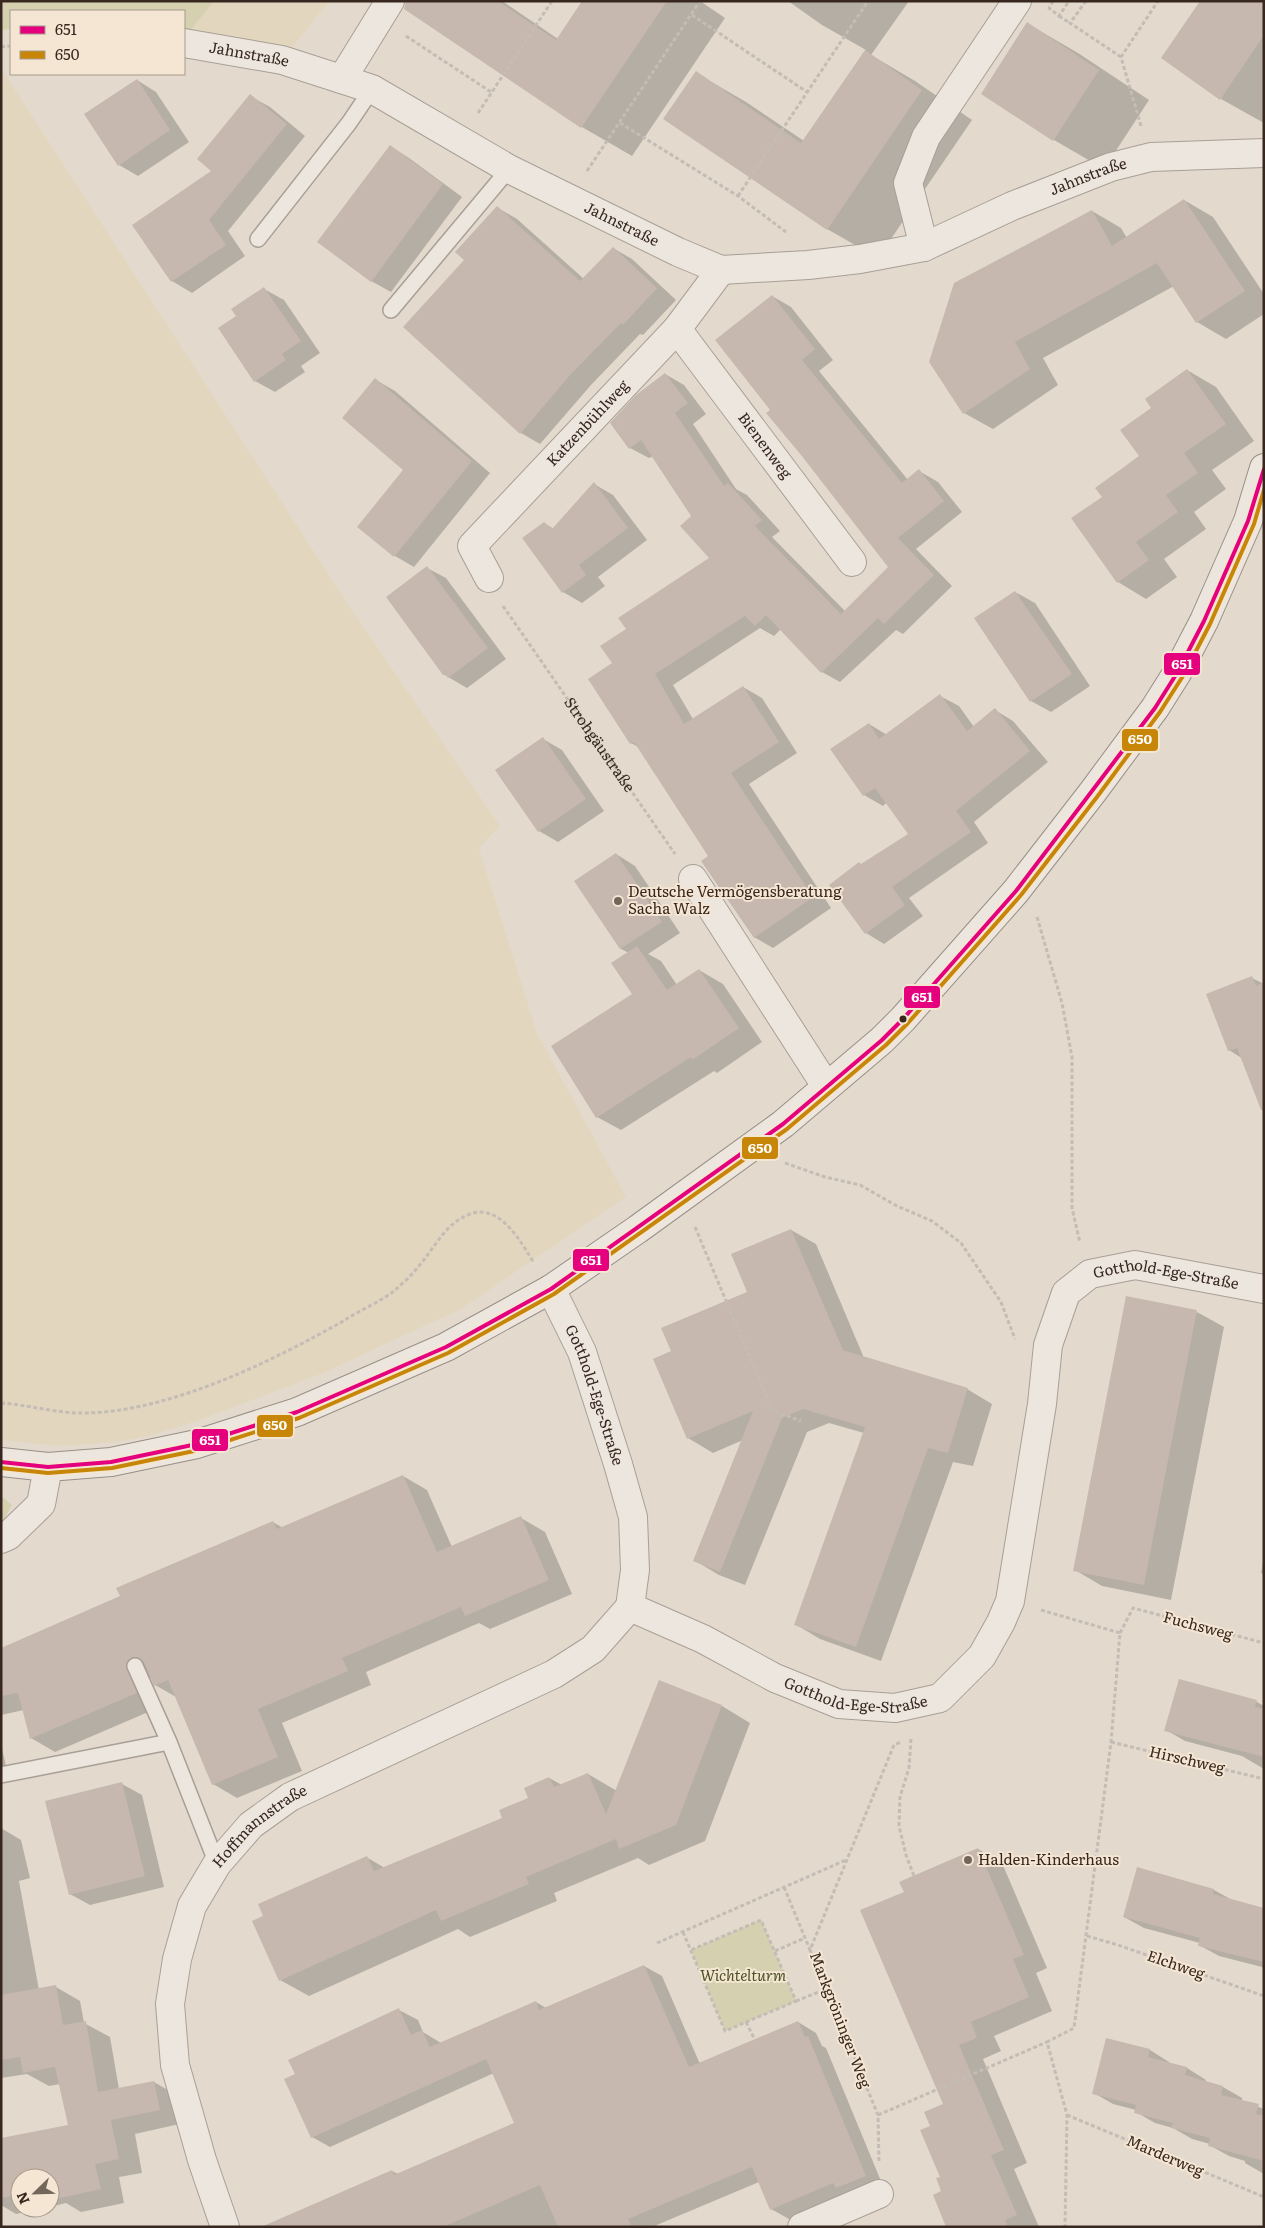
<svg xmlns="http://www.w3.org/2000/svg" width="1265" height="2228" font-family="Literata,serif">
<rect width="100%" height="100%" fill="#e3dacd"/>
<!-- farmland -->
<path fill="#e2d7be" d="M 214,1 L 329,1 L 291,49 L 190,31 Z
M 1,68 L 351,609 L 500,826 L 479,848 L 537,1033 L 626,1197 L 461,1309 L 321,1374 L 200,1420 L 149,1436 L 115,1442 L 58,1446 L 1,1440 Z"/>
<!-- green -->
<path fill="#d5d1b0" d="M 1,1 L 214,1 L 190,31 L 184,31 L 184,11 L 11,11 L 11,29 L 1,30 Z
M 1,1496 L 12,1505 L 1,1525 Z
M 761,1920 L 796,2001 L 725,2031 L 691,1950 Z"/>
<!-- shadow -->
<path fill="#0003" d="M 430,1 L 502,1 L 558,39 L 583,1 L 700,1 L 725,18 L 632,156 L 582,127 L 419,18 Z
M 788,1 L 909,1 L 871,55 L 915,81 L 972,120 L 878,258 L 827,229 L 696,73 L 746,102 L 804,141 L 866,50 L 822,25 Z
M 1264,1 L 1264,123 L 1221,99 Z
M 1028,24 L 1078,53 L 1149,100 L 1104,169 L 1054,140 Z
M 137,80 L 156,92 L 189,142 L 138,176 L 119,165 Z
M 250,96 L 270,107 L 305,136 L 228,231 L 245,256 L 192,293 L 172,281 L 134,225 L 213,171 Z
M 390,146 L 409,158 L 462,197 L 391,292 L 371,281 Z
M 1184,200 L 1213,217 L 1264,294 L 1264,314 L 1226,339 L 1197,322 L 1174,286 L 1043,358 L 1058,385 L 993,429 L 964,413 L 1092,211 L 1121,228 L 1127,238 Z
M 498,208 L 517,219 L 584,279 L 613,248 L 632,259 L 676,300 L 643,335 L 640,334 L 591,385 L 540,444 L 521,433 L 405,327 L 466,260 Z
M 264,289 L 284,300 L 320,353 L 301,366 L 305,372 L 275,392 L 255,381 L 238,316 Z
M 772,296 L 791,307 L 833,360 L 819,371 L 908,480 L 919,471 L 938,482 L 962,512 L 916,549 L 952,586 L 903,634 L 896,630 L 840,682 L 822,672 L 781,629 L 774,636 L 760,628 L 673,685 L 693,719 L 743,687 L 762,698 L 797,753 L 749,784 L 831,908 L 773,948 L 754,937 L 710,856 L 640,748 L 631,743 L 614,664 L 627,629 L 711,558 L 693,516 L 653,456 L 649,458 L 630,448 L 665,374 L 684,385 L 706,414 L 693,424 L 736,489 L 747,495 L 780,531 L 772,537 L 845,611 L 890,567 L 772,410 Z
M 1187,370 L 1216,387 L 1254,441 L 1212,470 L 1226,489 L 1194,512 L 1206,529 L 1164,559 L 1177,577 L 1146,599 L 1118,582 L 1104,497 L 1141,457 L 1153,408 Z
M 376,380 L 395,391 L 490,473 L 414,567 L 395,556 L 405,470 Z
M 594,484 L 613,495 L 647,540 L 598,577 L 605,586 L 582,603 L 563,592 L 544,523 L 554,529 Z
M 427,568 L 446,578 L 506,659 L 467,688 L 443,674 Z
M 1015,592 L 1035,603 L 1090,686 L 1051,712 L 1031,701 Z
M 940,696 L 959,706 L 974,727 L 995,710 L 1013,721 L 1048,762 L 974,822 L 988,843 L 909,898 L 923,916 L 884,944 L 866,933 L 862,865 L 910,834 L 887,802 L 883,806 L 864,795 L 869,724 L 887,735 Z
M 543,739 L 562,750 L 604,811 L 558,842 L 539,831 Z
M 616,854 L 635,866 L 680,933 L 648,954 L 661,961 L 677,985 L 699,970 L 723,984 L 762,1042 L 717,1073 L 714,1071 L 621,1130 L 597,1117 L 634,994 L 629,953 L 621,949 Z
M 1252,978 L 1264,984 L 1264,1113 L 1243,1059 L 1229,1050 Z
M 791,1230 L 816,1244 L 864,1358 L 967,1389 L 992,1404 L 973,1466 L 953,1462 L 881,1661 L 820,1639 L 795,1624 L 864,1433 L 829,1423 L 807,1432 L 745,1585 L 719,1575 L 694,1560 L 743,1440 L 713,1453 L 688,1438 L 673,1352 L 749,1293 Z
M 1197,1312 L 1224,1327 L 1171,1600 L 1102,1586 L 1075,1570 Z
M 403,1476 L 427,1490 L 452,1547 L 521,1518 L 545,1532 L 572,1594 L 490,1629 L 479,1623 L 366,1672 L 371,1685 L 282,1723 L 302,1771 L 237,1798 L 213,1784 L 176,1697 L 155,1685 L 151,1677 L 149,1680 L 160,1707 L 55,1752 L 31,1738 L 24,1710 L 1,1715 L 1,1649 L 121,1597 L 273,1522 L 283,1528 Z
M 1264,1558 L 1264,1574 L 1261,1573 Z
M 1180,1681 L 1257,1702 L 1264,1706 L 1264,1769 L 1242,1756 L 1185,1741 L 1166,1730 Z
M 660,1682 L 722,1706 L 750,1723 L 705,1841 L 649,1865 L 638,1858 L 554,1893 L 557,1901 L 470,1937 L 458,1929 L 309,1996 L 280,1980 L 366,1857 L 385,1868 L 503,1818 L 530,1798 L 549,1778 L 562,1785 L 588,1774 L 617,1791 Z
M 1,1744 L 6,1766 L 1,1769 Z
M 122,1784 L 142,1795 L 164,1887 L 90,1905 L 70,1894 Z
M 1,1828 L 21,1840 L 30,1878 L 19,1881 L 39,1990 L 56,1987 L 80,2001 L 84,2023 L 110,2037 L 119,2089 L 154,2082 L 178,2096 L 184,2123 L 135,2134 L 142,2173 L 119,2177 L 124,2203 L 81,2212 L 66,2203 L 50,2207 L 50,2178 L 20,2178 L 20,2208 L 44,2208 L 16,2214 L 1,2205 L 1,2140 L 69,2126 L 60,2084 L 49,2086 L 27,2074 L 1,2078 Z
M 978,1849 L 1002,1863 L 1047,1968 L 1036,1973 L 1052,2011 L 994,2036 L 1001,2051 L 983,2059 L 1027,2163 L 1014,2169 L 1039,2227 L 948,2227 L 932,2127 L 945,2104 L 905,1892 Z
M 1214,1890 L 1234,1901 L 1264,1910 L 1264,1970 L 1262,1967 L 1219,1956 L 1199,1945 L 1200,1943 L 1144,1928 L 1124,1917 Z
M 644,1966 L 662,1976 L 700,2064 L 798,2022 L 816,2033 L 822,2046 L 826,2048 L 883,2186 L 848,2194 L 789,2219 L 771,2209 L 759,2182 L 652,2227 L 291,2227 L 392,2171 L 398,2174 L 515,2124 L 494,2073 L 330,2147 L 312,2137 L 296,2075 L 399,2010 L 418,2020 L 423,2032 L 441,2043 L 536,2002 L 546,2008 Z
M 1107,2040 L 1150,2050 L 1169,2062 L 1169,2064 L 1187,2068 L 1206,2080 L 1205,2082 L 1223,2087 L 1242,2098 L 1242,2101 L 1264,2109 L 1264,2174 L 1245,2163 L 1245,2161 L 1229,2156 L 1209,2145 L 1210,2144 L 1192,2139 L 1173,2128 L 1155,2123 L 1136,2112 L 1136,2110 L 1113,2104 L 1094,2093 Z"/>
<!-- building -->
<path fill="#c6b8ae" d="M 406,1 L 498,1 L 556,40 L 582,1 L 667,1 L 581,128 L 404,9 Z
M 1200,1 L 1264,1 L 1264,35 L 1220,100 L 1161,58 Z
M 1027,22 L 1099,70 L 1053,141 L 981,94 Z
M 865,50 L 922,90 L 827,230 L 663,119 L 696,71 L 801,143 Z
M 137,79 L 170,130 L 118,166 L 84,114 Z
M 250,94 L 287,124 L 209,220 L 226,245 L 171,282 L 132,225 L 211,171 L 197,159 Z
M 390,145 L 443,184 L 371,282 L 317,242 Z
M 1184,199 L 1245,291 L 1196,323 L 1157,263 L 1015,342 L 1030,369 L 963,414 L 929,362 L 954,283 L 1092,210 L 1112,246 Z
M 497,206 L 580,281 L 613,247 L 657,288 L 623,325 L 621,323 L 571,374 L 520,434 L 403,327 L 464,260 L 455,252 Z
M 264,287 L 301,341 L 282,354 L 286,360 L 254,382 L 218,328 L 236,316 L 231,309 Z
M 772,295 L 815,349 L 802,360 L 902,483 L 919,469 L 944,501 L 898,538 L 934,575 L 884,624 L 878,618 L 821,673 L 766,615 L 755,626 L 745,616 L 655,674 L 684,724 L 743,686 L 779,742 L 731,773 L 813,897 L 754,938 L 701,861 L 708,856 L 634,742 L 630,744 L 588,679 L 612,663 L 600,646 L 626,629 L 618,618 L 709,558 L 680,526 L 691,516 L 641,440 L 629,449 L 610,423 L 636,395 L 665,373 L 688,403 L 675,413 L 724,486 L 728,483 L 762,520 L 755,526 L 841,614 L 888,567 L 801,455 L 766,413 L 770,410 L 715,340 Z
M 1187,369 L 1226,424 L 1184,453 L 1198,473 L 1166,495 L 1178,512 L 1136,542 L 1149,560 L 1117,583 L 1071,518 L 1102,497 L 1095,488 L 1139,456 L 1120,430 L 1151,408 L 1145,399 Z
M 375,378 L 472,461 L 394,557 L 357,527 L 403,470 L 342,418 Z
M 594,482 L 628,528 L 579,565 L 586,575 L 562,593 L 522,538 L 544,522 L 552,529 Z
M 427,566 L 488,648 L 448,678 L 445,674 L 443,675 L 386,597 Z
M 1015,591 L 1072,674 L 1030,702 L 974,618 Z
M 940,694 L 967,731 L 995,708 L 1030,751 L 956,811 L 971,832 L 892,887 L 905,905 L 865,934 L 829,885 L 859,862 L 861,864 L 908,834 L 875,788 L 863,796 L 830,749 L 869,723 L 879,739 Z
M 543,737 L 586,799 L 538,832 L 495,770 Z
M 616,853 L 662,922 L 620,949 L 574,881 Z
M 637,946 L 667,990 L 699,969 L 739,1028 L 692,1060 L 691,1057 L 596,1118 L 551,1046 L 632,994 L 611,963 Z
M 1252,976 L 1256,986 L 1264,982 L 1264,1110 L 1261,1110 L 1237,1048 L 1228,1051 L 1206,994 Z
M 791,1229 L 843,1350 L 968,1388 L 948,1453 L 928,1448 L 856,1647 L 794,1625 L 865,1427 L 803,1409 L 782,1418 L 720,1572 L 693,1561 L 753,1411 L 687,1439 L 653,1359 L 671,1351 L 661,1328 L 747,1292 L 731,1254 Z
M 1126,1296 L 1197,1310 L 1144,1585 L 1073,1571 Z
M 403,1475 L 437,1552 L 521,1516 L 549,1580 L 465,1616 L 461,1607 L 342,1658 L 348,1671 L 258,1709 L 278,1757 L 212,1785 L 168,1680 L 154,1686 L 144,1662 L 136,1657 L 131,1658 L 126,1666 L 137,1693 L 30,1739 L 18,1693 L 1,1696 L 1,1648 L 120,1596 L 116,1588 L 273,1521 L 277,1529 Z
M 1179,1679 L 1257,1700 L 1255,1707 L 1264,1709 L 1264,1757 L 1164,1731 Z
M 659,1680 L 722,1705 L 676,1825 L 619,1849 L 616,1839 L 526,1877 L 529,1884 L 441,1921 L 436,1910 L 279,1981 L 252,1921 L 263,1916 L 258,1904 L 367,1856 L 374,1871 L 502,1818 L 499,1810 L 528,1798 L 524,1788 L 549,1777 L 554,1787 L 588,1773 L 606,1814 Z
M 122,1782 L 145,1876 L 69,1895 L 45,1801 Z
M 978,1848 L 1024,1955 L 1013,1959 L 1029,1997 L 971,2022 L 977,2038 L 959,2045 L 1004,2150 L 991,2155 L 1017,2215 L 1005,2220 L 1008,2227 L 946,2227 L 933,2195 L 941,2191 L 936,2178 L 940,2177 L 920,2130 L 930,2126 L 924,2112 L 943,2104 L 860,1910 L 904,1892 L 899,1882 Z
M 1137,1867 L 1214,1889 L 1213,1894 L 1264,1908 L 1264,1962 L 1198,1946 L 1200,1938 L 1123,1917 Z
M 644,1965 L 689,2067 L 798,2021 L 805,2037 L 808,2036 L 866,2176 L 836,2188 L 833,2183 L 770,2210 L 752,2167 L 628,2219 L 632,2227 L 558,2227 L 540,2185 L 443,2227 L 261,2227 L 392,2170 L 394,2175 L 514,2123 L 486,2059 L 311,2138 L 284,2079 L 295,2074 L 288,2060 L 399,2008 L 411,2035 L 422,2030 L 430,2047 L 536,2001 L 539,2010 Z
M 56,1985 L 63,2025 L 86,2021 L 98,2092 L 154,2081 L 160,2110 L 111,2120 L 119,2159 L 95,2164 L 101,2189 L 56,2199 L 53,2188 L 50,2188 L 50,2178 L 20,2178 L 20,2195 L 1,2198 L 1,2138 L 68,2125 L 55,2067 L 23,2073 L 20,2057 L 1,2060 L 1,1995 Z
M 1106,2038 L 1150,2049 L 1148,2057 L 1187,2067 L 1185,2075 L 1223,2086 L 1221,2095 L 1259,2104 L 1256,2114 L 1264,2116 L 1264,2161 L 1208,2146 L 1210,2138 L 1171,2128 L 1173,2123 L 1134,2113 L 1136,2105 L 1092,2094 Z"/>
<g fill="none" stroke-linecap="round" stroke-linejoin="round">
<defs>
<path id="service" d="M 258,239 L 349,123 L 372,89
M 391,310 L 509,169
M 135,1666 L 169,1742 L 217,1864
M 1,1775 L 169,1742"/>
<g id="minor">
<path id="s2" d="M 184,43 L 282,60 L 372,89 L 509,169 L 678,252 L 721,270 L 808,265 L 860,259 L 924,247 L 1012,206 L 1111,167 L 1151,157 L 1264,153"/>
<path d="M 342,79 L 390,1"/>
<path d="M 924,247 L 908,183 L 926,137 L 1017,1"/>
<path id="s3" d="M 677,329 L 852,562"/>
<path id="s4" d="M 489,578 L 472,546 L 677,329 L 721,270"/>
<path d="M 693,879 L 826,1086"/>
<path id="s5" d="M 551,1289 L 582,1352 L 618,1464 L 633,1517 L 635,1570 L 630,1607"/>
<path d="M 1,1539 L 8,1536 L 41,1504 L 48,1467"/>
<path id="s6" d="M 630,1607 L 703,1639 L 775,1678 L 839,1704 L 895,1708 L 940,1698 L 982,1656 L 1001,1622 L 1010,1601 L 1042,1404 L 1048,1345 L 1066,1293 L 1090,1274 L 1135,1265 L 1264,1289"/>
<path id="s7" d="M 225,2227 L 202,2160 L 175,2065 L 170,2004 L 177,1959 L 192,1906 L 217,1864 L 251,1825 L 290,1797 L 554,1674 L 593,1649 L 630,1607"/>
<path d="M 802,2227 L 879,2194"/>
</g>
<path id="secondary" d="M 1,1462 L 48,1467 L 111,1462 L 197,1444 L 297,1412 L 446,1347 L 551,1289 L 638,1229 L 783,1124 L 882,1040 L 903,1019 L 1016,891 L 1092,793 L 1155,708 L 1177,673 L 1204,621 L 1248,521 L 1264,468"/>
</defs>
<!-- service casing -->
<use href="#service" stroke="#a89f96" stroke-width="18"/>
<!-- minor casing -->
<use href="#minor" stroke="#a89f96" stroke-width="30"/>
<!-- secondary casing -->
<use href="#secondary" stroke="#988f86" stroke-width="30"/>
<!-- path -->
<g stroke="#c4bcb5" stroke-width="3" stroke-dasharray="4 2.5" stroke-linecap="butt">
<path d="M 1053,1 L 1049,8 L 1059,16 L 1069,1"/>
<path d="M 1086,1 L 1070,23 L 1121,57"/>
<path d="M 692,15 L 807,92"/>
<path d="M 1059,16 L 1070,23"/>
<path d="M 406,36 L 491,92"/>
<path d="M 1,47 L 11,46"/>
<path d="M 478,113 L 552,1"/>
<path d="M 620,123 L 738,196 L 786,232"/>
<path d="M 1141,126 L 1121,57 L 1158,1"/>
<path d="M 587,171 L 700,1"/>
<path d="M 738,196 L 868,1"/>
<path id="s1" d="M 503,606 L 675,854"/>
<path d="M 1037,917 L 1062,1003 L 1072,1057 L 1072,1208 L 1080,1243"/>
<path d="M 785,1163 L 825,1177 L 860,1185 L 897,1206 L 932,1221 L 961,1243 L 1001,1302 L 1015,1339"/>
<path d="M 695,1227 L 772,1410 L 801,1421"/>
<path d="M 1,1403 C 31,1405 58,1414 87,1413 C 171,1411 273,1361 345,1320 C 360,1310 380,1302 394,1291 C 402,1284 411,1276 418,1267 C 435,1248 444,1224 470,1214 C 500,1203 521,1242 534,1263"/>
<path d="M 1041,1610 L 1120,1633 L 1111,1742 L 1074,2028 L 1047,2042 L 1067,2115 L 1065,2227"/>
<path d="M 1120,1633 L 1133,1608 L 1264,1643"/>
<path d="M 911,1739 L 909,1768 L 900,1797 L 899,1826 L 906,1855 L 914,1876"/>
<path d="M 1111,1742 L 1264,1779"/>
<path d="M 784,1887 L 810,1950"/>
<path d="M 683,1932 L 725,2031 L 796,2001 L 761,1920 L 691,1950"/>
<path d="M 1087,1936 L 1118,1945 L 1264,1996"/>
<path d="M 657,1943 L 846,1860"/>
<path d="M 775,1951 L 805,1938"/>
<path d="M 796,2001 L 826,1989"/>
<path d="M 746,2022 L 754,2038"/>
<path d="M 878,2115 L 1047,2042"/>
<path d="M 1067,2115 L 1264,2197"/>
<path d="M 879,2161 L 878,2115 L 810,1950 L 894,1745 L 901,1742"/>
</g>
<!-- service -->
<use href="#service" stroke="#ece6de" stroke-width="15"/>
<!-- minor -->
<use href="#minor" stroke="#ece6de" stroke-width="28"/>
<!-- secondary -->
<use href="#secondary" stroke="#ece6de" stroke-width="28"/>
<defs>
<path id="bus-1" d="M 1,1462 L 48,1467 L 111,1462 L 197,1444 L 297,1412 L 446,1347 L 551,1289 L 783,1124 L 882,1040 L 903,1019 L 1016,891 L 1155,708 L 1177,673 L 1204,621 L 1248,521 L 1264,469"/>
<path id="bus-2" d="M 1,1468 L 48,1473 L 112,1468 L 199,1450 L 299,1418 L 448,1353 L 554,1294 L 787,1129 L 886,1045 L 908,1023 L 1021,895 L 1097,797 L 1160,712 L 1183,676 L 1210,624 L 1254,524 L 1264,490"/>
</defs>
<!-- bus-1 casing -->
<use href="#bus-1" stroke="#f4e6d3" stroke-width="8"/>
<!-- bus-2 casing -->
<use href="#bus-2" stroke="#f4e6d3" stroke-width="8"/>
<!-- bus-1 -->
<use href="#bus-1" stroke="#e5007d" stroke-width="4"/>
<!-- bus-2 -->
<use href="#bus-2" stroke="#c78608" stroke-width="4"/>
</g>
<!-- markers -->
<g fill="#73665b" stroke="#f4e6d3" stroke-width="2">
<circle cx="618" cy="901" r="5"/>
<circle cx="968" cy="1860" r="5"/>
</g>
<circle fill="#37271e" stroke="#f4e6d3" stroke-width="2" cx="903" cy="1019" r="4.5"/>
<g text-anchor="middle" stroke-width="4" stroke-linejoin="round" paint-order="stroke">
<!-- street labels -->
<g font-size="15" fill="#37271e" stroke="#f4e6d3">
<text dy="5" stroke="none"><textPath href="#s2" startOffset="66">Jahnstraße</textPath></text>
<text dy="5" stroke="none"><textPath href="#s2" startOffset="971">Jahnstraße</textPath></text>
<text dy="5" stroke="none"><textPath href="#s2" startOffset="478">Jahnstraße</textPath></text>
<text dy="5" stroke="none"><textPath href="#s4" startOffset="205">Katzenbühlweg</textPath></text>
<text dy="5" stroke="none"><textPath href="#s3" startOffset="146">Bienenweg</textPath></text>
<text dy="5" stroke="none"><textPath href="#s1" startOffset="169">Strohgäustraße</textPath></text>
<text dy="5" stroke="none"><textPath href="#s6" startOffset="876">Gotthold-Ege-Straße</textPath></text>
<text dy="5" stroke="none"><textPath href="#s5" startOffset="115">Gotthold-Ege-Straße</textPath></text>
<text transform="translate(1198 1626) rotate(15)" y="5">Fuchsweg</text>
<text dy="5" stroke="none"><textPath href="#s6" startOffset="246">Gotthold-Ege-Straße</textPath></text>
<text transform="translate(1187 1760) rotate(13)" y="5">Hirschweg</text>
<text dy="5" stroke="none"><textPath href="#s7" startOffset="438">Hoffmannstraße</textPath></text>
<text transform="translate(1176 1965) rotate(19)" y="5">Elchweg</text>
<text transform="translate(840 2020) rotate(69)" y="5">Markgröninger Weg</text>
<text transform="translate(1165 2156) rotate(23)" y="5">Marderweg</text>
</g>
<!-- poi labels -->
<g font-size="15" fill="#37271e" stroke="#f4e6d3" text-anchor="start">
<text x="628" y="897">Deutsche Vermögensberatung<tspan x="628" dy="17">Sacha Walz</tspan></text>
<text x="978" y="1865">Halden-Kinderhaus</text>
</g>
<!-- park labels -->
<g font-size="15" font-style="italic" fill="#4d5226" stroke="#f4e6d3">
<text x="743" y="1981">Wichtelturm</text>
</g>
</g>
<g stroke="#f4e6d3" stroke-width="2">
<rect x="1163" y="652" width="38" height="24" rx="5" fill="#e5007d"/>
<rect x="1121" y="728" width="38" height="24" rx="5" fill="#c78608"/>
<rect x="903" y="985" width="38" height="24" rx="5" fill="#e5007d"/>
<rect x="741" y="1136" width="38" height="24" rx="5" fill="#c78608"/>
<rect x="572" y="1248" width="38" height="24" rx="5" fill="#e5007d"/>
<rect x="256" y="1414" width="38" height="24" rx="5" fill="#c78608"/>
<rect x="191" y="1428" width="38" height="24" rx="5" fill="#e5007d"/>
</g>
<g font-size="14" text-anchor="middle" font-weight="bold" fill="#fff">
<text x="1182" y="669">651</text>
<text x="1140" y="744">650</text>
<text x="922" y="1002">651</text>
<text x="760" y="1153">650</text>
<text x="591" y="1265">651</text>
<text x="275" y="1430">650</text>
<text x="210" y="1445">651</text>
</g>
<!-- border -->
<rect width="1265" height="2228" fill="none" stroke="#37271e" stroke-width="5"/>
<!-- legend -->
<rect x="10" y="10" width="175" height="65" fill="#f4e6d3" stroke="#a89a8b"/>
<rect x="20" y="26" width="25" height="8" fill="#e5007d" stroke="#a89a8b"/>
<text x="55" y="35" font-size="15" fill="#37271e">651</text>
<rect x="20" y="51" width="25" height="8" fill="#c78608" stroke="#a89a8b"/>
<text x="55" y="60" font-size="15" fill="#37271e">650</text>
<!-- north arrow -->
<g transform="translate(35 2193) rotate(247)"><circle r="24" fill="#f4e6d3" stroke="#a89a8b"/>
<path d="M0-4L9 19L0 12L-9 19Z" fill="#73665b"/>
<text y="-8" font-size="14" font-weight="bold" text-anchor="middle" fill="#37271e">N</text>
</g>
</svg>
